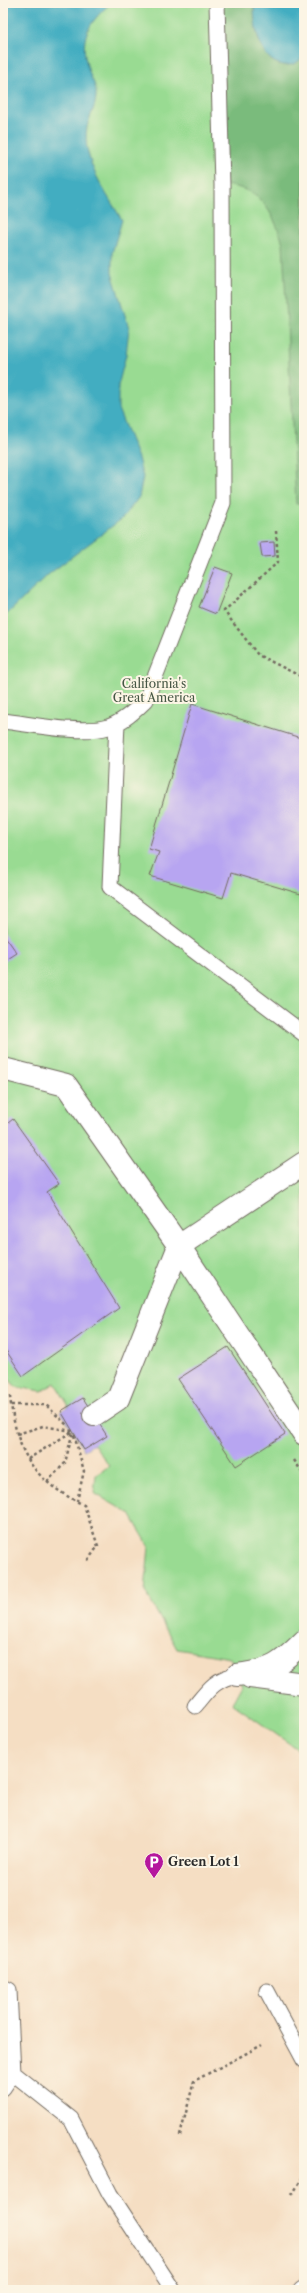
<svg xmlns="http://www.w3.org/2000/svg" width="307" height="2293" font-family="'Libre Caslon Text',serif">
<rect width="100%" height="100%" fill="#fcf5e5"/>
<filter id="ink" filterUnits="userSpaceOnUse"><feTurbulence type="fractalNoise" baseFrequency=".025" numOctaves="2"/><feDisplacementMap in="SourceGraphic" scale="8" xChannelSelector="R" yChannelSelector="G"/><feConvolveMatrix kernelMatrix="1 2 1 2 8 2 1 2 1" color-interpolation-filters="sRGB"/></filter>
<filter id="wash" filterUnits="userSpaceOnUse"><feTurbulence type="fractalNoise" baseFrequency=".012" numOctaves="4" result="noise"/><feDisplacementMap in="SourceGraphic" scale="16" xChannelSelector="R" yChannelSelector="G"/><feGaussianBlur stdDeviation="0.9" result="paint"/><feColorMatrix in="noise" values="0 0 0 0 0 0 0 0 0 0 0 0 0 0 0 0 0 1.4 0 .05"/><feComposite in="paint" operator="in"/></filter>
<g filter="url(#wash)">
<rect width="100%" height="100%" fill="#f5dec3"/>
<!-- green -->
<path fill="#99db92" stroke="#62835e" d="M 3,3 L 304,3 L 304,1754 L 232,1703 L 242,1685 L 230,1658 L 177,1649 L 145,1591 L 149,1546 L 130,1514 L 94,1493 L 96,1475 L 109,1466 L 94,1444 L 84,1450 L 61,1411 L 69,1406 L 55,1383 L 42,1391 L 16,1387 L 8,1378 L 3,1378 Z"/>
<!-- forest -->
<path fill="#7abb7c" stroke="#527354" d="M 217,3 L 254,3 C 254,24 258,61 283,65 C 292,66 298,63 304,55 L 304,503 L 296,504 L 283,243 C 272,210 260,187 222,185 Z"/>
<!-- water -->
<path fill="#42adc1" stroke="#366c76" d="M 3,3 L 111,3 C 87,24 78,39 89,72 C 91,78 96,85 96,92 C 97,105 90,115 87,127 C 81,160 107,194 122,220 L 112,253 L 112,273 L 129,328 L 126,355 L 118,386 L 118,409 L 138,458 L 143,477 L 139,497 L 123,518 L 49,574 L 3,618 Z
M 254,3 L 304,3 L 304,55 C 299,63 292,66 283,65 C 258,61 254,24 254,3 Z"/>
<g id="blocks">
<!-- building -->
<path fill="#b7a5f1" d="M 274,542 L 275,556 L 262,557 L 260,543 Z
M 215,567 L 232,573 L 216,614 L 199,607 Z
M 192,704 L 304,739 L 304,895 L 231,873 L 223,898 L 150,876 L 159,852 L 149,849 Z
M 3,933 L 17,953 L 3,962 Z
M 13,1119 L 59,1184 L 47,1192 L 119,1308 L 23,1376 L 3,1346 L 3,1127 Z
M 228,1347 L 285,1434 L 236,1466 L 178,1379 Z
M 83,1398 L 107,1436 L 84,1450 L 61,1411 Z"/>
</g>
</g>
<g filter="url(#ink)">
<use href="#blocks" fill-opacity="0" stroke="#726a60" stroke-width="1"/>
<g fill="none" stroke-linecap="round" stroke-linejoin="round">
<defs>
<path id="lane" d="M 3,721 C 31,724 82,735 108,727 C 123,722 135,711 146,700 L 223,503 L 222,185 L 217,3
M 117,723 L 110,887 L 304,1034
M 195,1706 C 208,1690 216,1678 237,1675
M 3,1987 L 9,1990 L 13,2073 L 3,2088
M 267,1991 L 304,2060
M 13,2073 L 71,2119 L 110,2194 L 173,2290
M 301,2290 L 304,2288"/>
<path id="street" d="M 3,1069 L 66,1085 L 179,1246 L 304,1434
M 94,1415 L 118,1399 L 179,1246 L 304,1163
M 237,1675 C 271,1671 280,1665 304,1641
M 250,1677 L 304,1684"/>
</defs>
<!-- lane casing -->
<use href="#lane" stroke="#726a60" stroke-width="17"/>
<!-- street casing -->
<use href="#street" stroke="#726a60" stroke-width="24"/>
<!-- path -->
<path stroke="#726a60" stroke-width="2.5" stroke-dasharray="3 3" stroke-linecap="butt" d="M 276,531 L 278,562 L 224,611 L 258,655 L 304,678
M 3,1397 L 10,1397 C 17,1453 32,1480 84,1505 L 98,1546 L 86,1563
M 11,1405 L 46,1405 L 68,1426
M 17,1434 L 43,1426 L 73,1431 L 65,1463 L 47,1482
M 74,1435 L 84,1471 L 77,1501
M 28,1459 L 73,1431
M 294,1460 L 304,1475
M 180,2136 L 194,2081 L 262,2045
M 292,2195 L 304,2175"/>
<!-- lane -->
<use href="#lane" stroke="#fff" stroke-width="15"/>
<!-- street -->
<use href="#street" stroke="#fff" stroke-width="22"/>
</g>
</g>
<!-- icons -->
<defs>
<symbol id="parking-pin" viewBox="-11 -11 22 30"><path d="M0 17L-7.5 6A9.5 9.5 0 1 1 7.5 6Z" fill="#b5179e" stroke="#fcf5e5"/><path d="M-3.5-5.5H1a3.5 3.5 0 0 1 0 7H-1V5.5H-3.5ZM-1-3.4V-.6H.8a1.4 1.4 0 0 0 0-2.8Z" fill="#fff"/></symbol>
</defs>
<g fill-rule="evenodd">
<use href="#parking-pin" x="143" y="1851" width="22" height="30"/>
</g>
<g text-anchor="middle" stroke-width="4" stroke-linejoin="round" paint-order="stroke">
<!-- park labels -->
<g font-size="12" fill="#465745" stroke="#fcf5e5">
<text x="154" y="688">California's<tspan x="154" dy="14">Great America</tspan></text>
</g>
<!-- poi labels -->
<g font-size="12" font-weight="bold" fill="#2b2b2b" stroke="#fcf5e5" text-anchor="start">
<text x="168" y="1866">Green Lot 1</text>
</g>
</g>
<!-- margin -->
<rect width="307" height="2293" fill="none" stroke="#fcf5e5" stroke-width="16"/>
</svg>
